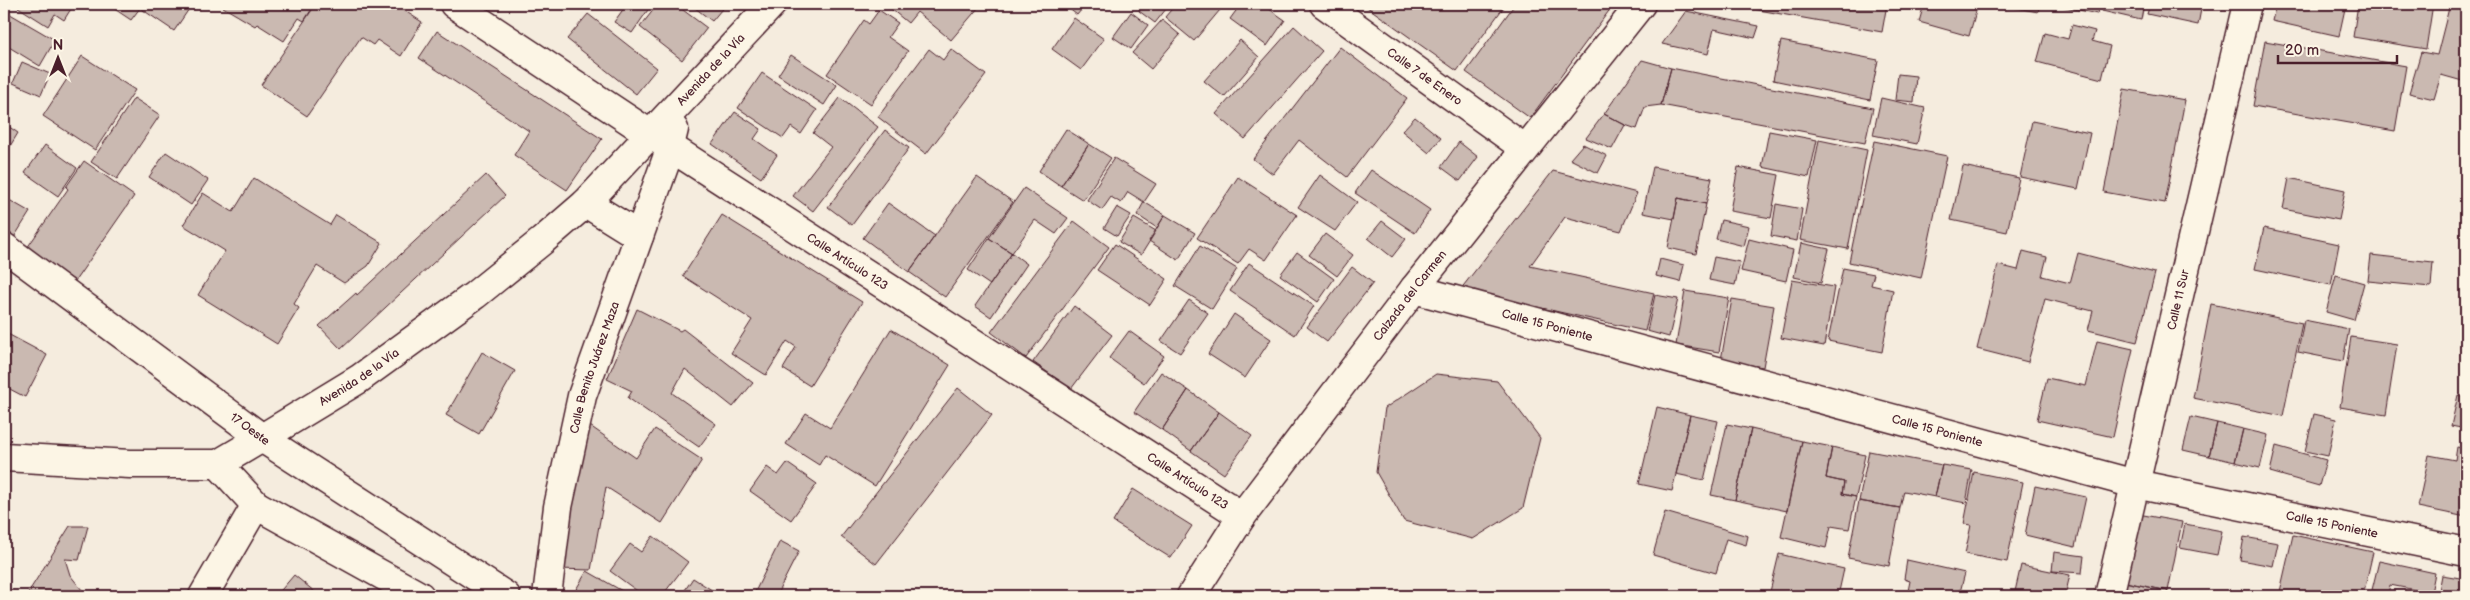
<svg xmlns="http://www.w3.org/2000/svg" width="2470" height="600" font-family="'Balsamiq Sans',sans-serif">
<rect width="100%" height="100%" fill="#f5ecde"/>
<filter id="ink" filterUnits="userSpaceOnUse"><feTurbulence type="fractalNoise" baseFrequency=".02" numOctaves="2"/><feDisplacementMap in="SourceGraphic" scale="10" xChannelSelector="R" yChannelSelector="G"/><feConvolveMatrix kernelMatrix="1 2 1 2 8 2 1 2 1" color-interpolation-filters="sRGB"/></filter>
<g filter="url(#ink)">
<!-- building -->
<path fill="#cab9b1" stroke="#4a1f2b" d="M 20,4 L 74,4 L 64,20 L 55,14 L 48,26 L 18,7 Z
M 107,4 L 188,4 L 191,6 L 174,31 L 140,8 L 131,20 Z
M 218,4 L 315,4 L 304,21 L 299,18 L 284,41 L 257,24 L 255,26 Z
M 316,4 L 394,4 L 422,22 L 401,56 L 377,40 L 373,45 L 361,37 L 307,116 L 261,85 Z
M 627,4 L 652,4 L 632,33 L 614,22 Z
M 658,4 L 675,4 L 707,28 L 682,60 L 640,27 Z
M 690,4 L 726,4 L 712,21 Z
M 885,4 L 976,4 L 979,7 L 951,40 L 917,12 L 908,23 Z
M 1063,4 L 1086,4 L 1077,15 Z
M 1144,4 L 1170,4 L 1155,23 L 1139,11 Z
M 1176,4 L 1225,4 L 1194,41 L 1165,17 Z
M 1241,4 L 1262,4 L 1285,20 L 1267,46 L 1230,19 Z
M 1363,4 L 1506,4 L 1457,71 Z
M 1515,4 L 1614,4 L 1530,118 L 1466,72 Z
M 1725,4 L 1887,4 L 1882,32 Z
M 1924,4 L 1978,4 L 1969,36 L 1919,22 Z
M 1995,4 L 2040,4 L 2038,12 Z
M 2052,4 L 2099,4 L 2097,14 Z
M 2104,4 L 2144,4 L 2141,20 L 2102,11 Z
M 2150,4 L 2202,4 L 2198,25 L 2147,14 Z
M 2276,4 L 2346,4 L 2339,36 L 2272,21 Z
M 2358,4 L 2433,4 L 2426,49 L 2353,37 Z
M 2450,4 L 2466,4 L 2466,82 L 2441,75 L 2434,99 L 2409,93 L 2421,52 L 2437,55 Z
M 879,10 L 898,23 L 888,37 L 908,51 L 871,104 L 827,74 L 864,20 L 869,24 Z
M 5,11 L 55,40 L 40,66 L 4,44 Z
M 1686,11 L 1759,26 L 1755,38 L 1714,29 L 1708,54 L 1662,44 Z
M 1131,12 L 1148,25 L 1131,49 L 1113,37 Z
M 588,14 L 657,68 L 636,94 L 567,39 Z
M 1074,18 L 1104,39 L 1081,70 L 1052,49 Z
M 1162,20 L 1180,35 L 1151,69 L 1132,53 Z
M 2072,25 L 2095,31 L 2092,41 L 2110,46 L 2102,79 L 2037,62 L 2045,33 L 2068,39 Z
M 1294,26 L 1322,51 L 1245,139 L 1216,114 Z
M 437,31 L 602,139 L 567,190 L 514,155 L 529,131 L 419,58 Z
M 1240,40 L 1259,57 L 1224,97 L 1204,81 Z
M 1781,41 L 1878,60 L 1870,100 L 1773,80 Z
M 2265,41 L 2406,66 L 2395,131 L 2253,106 Z
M 1340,47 L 1407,98 L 1347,177 L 1299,140 L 1273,174 L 1253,159 Z
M 929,49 L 943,60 L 951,49 L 986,75 L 926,154 L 878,117 Z
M 791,55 L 837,85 L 824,105 L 778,75 Z
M 82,56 L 135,90 L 95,150 L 43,116 Z
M 1642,60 L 1671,68 L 1661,105 L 1645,107 L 1637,129 L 1625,125 L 1604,114 Z
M 22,62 L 50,74 L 41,95 L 13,83 Z
M 1671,68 L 1873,108 L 1865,143 L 1661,105 Z
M 762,73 L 817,110 L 801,134 L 791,127 L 783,138 L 738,108 Z
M 1898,74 L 1916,76 L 1914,102 L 1895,100 Z
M 2124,89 L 2185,100 L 2165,203 L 2104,192 Z
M 134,98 L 160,115 L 117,179 L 91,162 Z
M 840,98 L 878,127 L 813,211 L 793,196 L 831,147 L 813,133 Z
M 1881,98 L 1925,108 L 1917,144 L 1873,135 Z
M 735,112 L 761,129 L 754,139 L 777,155 L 761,178 L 712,144 Z
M 1604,114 L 1625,125 L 1612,149 L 1586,138 Z
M 1415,117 L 1441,138 L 1429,153 L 1402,131 Z
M 2032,121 L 2090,133 L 2078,189 L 2020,177 Z
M 8,126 L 18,133 L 4,156 L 4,132 Z
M 1066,129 L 1089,144 L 1061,186 L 1039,171 Z
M 885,130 L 909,148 L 852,225 L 828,207 Z
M 1769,131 L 1817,140 L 1809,177 L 1762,167 Z
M 1819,140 L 1867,150 L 1848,249 L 1800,240 Z
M 1874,141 L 1947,156 L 1921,278 L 1849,262 Z
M 1459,142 L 1478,157 L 1460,181 L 1441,167 Z
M 1089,144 L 1111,158 L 1083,200 L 1061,186 Z
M 1583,144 L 1607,156 L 1598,173 L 1570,159 Z
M 45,145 L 77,168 L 58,196 L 25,173 Z
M 166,152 L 208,180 L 191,205 L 149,177 Z
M 1114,158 L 1156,184 L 1144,202 L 1128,192 L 1121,203 L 1111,197 L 1102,210 L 1087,200 Z
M 84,161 L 134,196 L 75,281 L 27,248 L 68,189 L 66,187 Z
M 1963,166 L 2019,178 L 2007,232 L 1951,220 Z
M 1653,167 L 1712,178 L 1706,204 L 1678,198 L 1674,219 L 1643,213 Z
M 1738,167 L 1779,175 L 1771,218 L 1730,211 Z
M 1371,170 L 1430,210 L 1415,233 L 1355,193 Z
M 1553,171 L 1637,193 L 1621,231 L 1565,217 L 1530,266 L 1654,293 L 1645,331 L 1460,290 Z
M 486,175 L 505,196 L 341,349 L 319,326 L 356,293 L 357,295 Z
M 1320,175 L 1357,202 L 1335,231 L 1298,207 Z
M 977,177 L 1013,202 L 945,297 L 909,272 Z
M 1238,177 L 1297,215 L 1266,260 L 1249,249 L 1238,264 L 1197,238 Z
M 254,178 L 330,225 L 336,215 L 382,243 L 368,266 L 344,283 L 317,266 L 294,304 L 299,308 L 277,344 L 198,295 L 225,251 L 183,225 L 203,193 L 233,212 Z
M 2289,178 L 2345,190 L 2339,220 L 2283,209 Z
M 1024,188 L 1068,218 L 1056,234 L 1035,220 L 1012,253 L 989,238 Z
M 4,197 L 30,212 L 13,239 L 4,233 Z
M 1678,198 L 1706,204 L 1696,254 L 1668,248 Z
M 1144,202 L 1165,215 L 1157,228 L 1137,215 Z
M 888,203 L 935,236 L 909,272 L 863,238 Z
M 1776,204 L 1802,209 L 1797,241 L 1771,236 Z
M 1117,207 L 1131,215 L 1117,236 L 1104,228 Z
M 722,215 L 862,302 L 810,386 L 783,369 L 796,347 L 787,341 L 766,375 L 731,353 L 752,320 L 683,276 Z
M 1165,215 L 1195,233 L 1178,260 L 1149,241 Z
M 1134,218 L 1156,231 L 1141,255 L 1119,242 Z
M 1721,220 L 1749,226 L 1744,246 L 1716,239 Z
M 1074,221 L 1109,247 L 1026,358 L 991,332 Z
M 1382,221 L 1406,239 L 1392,257 L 1368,238 Z
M 2264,228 L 2339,244 L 2331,285 L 2255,269 Z
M 1325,234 L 1353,255 L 1337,276 L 1309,255 Z
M 989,238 L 1012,253 L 990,285 L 968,270 Z
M 1749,239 L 1793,250 L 1786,281 L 1741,271 Z
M 1801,243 L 1829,249 L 1821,283 L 1794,277 Z
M 1115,244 L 1167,279 L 1150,305 L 1097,270 Z
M 1200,246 L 1237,269 L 1212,309 L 1175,286 Z
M 2023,251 L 2047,257 L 2042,276 L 2070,283 L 2078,253 L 2155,273 L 2137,342 L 2088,330 L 2093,311 L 2045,299 L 2028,362 L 1977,349 L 1998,265 L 2018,270 Z
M 1297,252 L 1334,279 L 1318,302 L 1280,275 Z
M 1012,253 L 1027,264 L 991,317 L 975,306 Z
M 2371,255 L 2433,262 L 2431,287 L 2368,281 Z
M 1714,257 L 1740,262 L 1735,285 L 1709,280 Z
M 1660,259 L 1684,265 L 1680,282 L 1656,276 Z
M 1249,263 L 1314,306 L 1295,335 L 1230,291 Z
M 1352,267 L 1373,283 L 1327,342 L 1307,327 Z
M 1843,268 L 1874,274 L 1871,285 L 1893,290 L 1882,352 L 1828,341 Z
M 2336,275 L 2364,283 L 2354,320 L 2326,312 Z
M 1792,280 L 1834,287 L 1824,346 L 1781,338 Z
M 1685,291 L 1729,298 L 1719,352 L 1676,345 Z
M 1655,295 L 1678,299 L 1669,337 L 1647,331 Z
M 1732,299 L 1774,306 L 1763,367 L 1721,360 Z
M 1189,300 L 1208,313 L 1180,353 L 1161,341 Z
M 2211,304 L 2302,323 L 2283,416 L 2193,398 Z
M 1074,306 L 1112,335 L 1071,389 L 1033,362 Z
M 637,309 L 680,331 L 683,329 L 753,383 L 733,407 L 685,369 L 672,393 L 716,424 L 699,447 L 628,398 L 632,391 L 607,379 Z
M 1234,314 L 1271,339 L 1245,378 L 1208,354 Z
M 2304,320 L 2349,329 L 2343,361 L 2298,352 Z
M 891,329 L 950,365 L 875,486 L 825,455 L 819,465 L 786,444 L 806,413 L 830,428 Z
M 1129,331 L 1164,356 L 1144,383 L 1109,358 Z
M 4,332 L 47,355 L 25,397 L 4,386 Z
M 2351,337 L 2397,344 L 2386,415 L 2340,407 Z
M 2097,341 L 2133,349 L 2113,437 L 2037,420 L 2047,378 L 2086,386 Z
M 482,352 L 515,371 L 479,434 L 446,415 Z
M 1161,372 L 1188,390 L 1162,430 L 1134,412 Z
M 1436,374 L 1497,381 L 1540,438 L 1523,508 L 1473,539 L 1404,521 L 1376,472 L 1385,408 Z
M 958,388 L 992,415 L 876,564 L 841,537 Z
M 1188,390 L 1219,412 L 1191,451 L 1162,430 Z
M 2458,395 L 2466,397 L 2466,429 L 2451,426 Z
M 1657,407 L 1690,415 L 1672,491 L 1639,484 Z
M 1219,412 L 1252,436 L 1224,474 L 1191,451 Z
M 2314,414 L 2336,419 L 2328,456 L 2305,451 Z
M 1690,415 L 1718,421 L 1704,480 L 1676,474 Z
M 2191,417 L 2217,423 L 2209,456 L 2183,450 Z
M 2217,423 L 2243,429 L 2235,462 L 2209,456 Z
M 1727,424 L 1751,429 L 1735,500 L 1711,495 Z
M 590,426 L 636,458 L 655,429 L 702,460 L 662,523 L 606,487 L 591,570 L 558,569 L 574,463 Z
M 1751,429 L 1802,441 L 1787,511 L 1735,500 Z
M 2243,429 L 2268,435 L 2260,468 L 2235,462 Z
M 1802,441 L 1832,447 L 1826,478 L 1844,482 L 1842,494 L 1856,497 L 1849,529 L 1831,526 L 1826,548 L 1781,537 Z
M 2276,446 L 2326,460 L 2319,486 L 2270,472 Z
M 1832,447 L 1865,455 L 1856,497 L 1842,494 L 1844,482 L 1826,478 Z
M 2457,447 L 2466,449 L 2466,517 L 2418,507 L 2429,455 L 2455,460 Z
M 1869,451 L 1942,465 L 1935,497 L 1904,491 L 1900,508 L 1859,501 Z
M 787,463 L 817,484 L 791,520 L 750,491 L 767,467 L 778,475 Z
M 1942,465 L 1972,470 L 1966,503 L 1935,497 Z
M 1974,472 L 2023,482 L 2007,562 L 1965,554 L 1971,525 L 1964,524 Z
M 2035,486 L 2086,497 L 2075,547 L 2025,535 Z
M 1133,489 L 1192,526 L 1171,558 L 1113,522 Z
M 1859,501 L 1900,508 L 1889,566 L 1848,558 Z
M 1665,512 L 1748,536 L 1746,545 L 1726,539 L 1716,573 L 1653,555 Z
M 2138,514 L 2182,522 L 2168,591 L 2125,582 Z
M 2185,524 L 2222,531 L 2217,555 L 2180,548 Z
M 70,526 L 88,526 L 79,560 L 65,559 L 70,575 L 86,595 L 26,596 Z
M 2293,535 L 2373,552 L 2363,596 L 2279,596 Z
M 653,536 L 688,562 L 662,596 L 644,596 L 610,571 L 630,544 L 641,552 Z
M 2244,537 L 2278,543 L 2273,566 L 2240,560 Z
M 780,541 L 799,551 L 776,596 L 753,596 Z
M 2054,552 L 2084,556 L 2082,573 L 2052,571 Z
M 1779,554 L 1844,569 L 1838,596 L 1769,596 Z
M 1907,560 L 1965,573 L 1959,596 L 1907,596 L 1910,581 L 1904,579 Z
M 2379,561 L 2435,573 L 2431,593 L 2390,585 L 2388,594 L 2372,590 Z
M 2021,565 L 2070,575 L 2065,596 L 2014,596 Z
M 587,571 L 631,596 L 572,596 Z
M 294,575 L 320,596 L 276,596 Z
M 2442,575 L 2466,579 L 2466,596 L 2438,596 Z
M 693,578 L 721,596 L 681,596 Z
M 2125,582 L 2168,591 L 2167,596 L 2122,596 Z"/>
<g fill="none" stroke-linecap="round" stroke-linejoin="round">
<defs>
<g id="street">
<path id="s1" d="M 1324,4 L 1524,148"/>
<path d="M 4,247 L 262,438"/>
<path id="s2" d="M 1414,289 L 2135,484 L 2466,552"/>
<path d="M 218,464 L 256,505 L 420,596"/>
<path d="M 203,596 L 256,505"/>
<path id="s3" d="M 2109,596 L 2247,4"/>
</g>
<g id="secondary">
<path id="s4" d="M 454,4 L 650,134 L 1242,516"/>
<path d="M 586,203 L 639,236"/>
<path d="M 262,438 L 506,596"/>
<path id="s5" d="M 4,457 L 130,464 L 218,464 L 262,438 L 359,379 L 475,295 L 542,241 L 586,203 L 772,4"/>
<path id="s6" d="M 547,596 L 558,507 L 582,396 L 667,158 L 674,129"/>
<path id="s7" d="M 1191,596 L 1242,516 L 1414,289 L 1641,4"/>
</g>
</defs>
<!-- street casing -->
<use href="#street" stroke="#4a1f2b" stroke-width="31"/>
<!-- secondary casing -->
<use href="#secondary" stroke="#4a1f2b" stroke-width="31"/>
<!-- street -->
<use href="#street" stroke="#fcf5e5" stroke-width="28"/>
<!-- secondary -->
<use href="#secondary" stroke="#fcf5e5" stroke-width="28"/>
</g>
</g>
<g text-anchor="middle" stroke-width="4.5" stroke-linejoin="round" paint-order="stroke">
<!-- street labels -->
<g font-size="12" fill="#4a1f2b" stroke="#fcf5e5">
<text dy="4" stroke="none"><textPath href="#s5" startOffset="849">Avenida de la Vía</textPath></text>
<text dy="4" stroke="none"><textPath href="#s1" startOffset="124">Calle 7 de Enero</textPath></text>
<text dy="4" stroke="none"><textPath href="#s4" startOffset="470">Calle Artículo 123</textPath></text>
<text dy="4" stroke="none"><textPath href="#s7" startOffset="372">Calzada del Carmen</textPath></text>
<text dy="4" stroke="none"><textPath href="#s3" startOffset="304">Calle 11 Sur</textPath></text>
<text dy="4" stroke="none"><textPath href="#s2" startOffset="138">Calle 15 Poniente</textPath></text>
<text dy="4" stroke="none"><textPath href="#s6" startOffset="234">Calle Benito Juárez Maza</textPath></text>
<text dy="4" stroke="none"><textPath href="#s5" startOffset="380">Avenida de la Vía</textPath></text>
<text transform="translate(250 429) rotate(36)" y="4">17 Oeste</text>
<text dy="4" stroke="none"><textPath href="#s2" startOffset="542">Calle 15 Poniente</textPath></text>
<text dy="4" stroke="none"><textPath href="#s4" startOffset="875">Calle Artículo 123</textPath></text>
<text dy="4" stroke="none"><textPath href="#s2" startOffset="948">Calle 15 Poniente</textPath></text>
</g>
</g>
<!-- margin -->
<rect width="2470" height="600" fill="none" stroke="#fcf5e5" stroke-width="20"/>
<rect x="10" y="10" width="2450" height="580" fill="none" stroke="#4a1f2b" stroke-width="2" filter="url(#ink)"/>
<!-- north arrow -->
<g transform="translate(58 58)" stroke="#fcf5e5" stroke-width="4" paint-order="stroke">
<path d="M0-4L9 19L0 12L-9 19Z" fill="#4a1f2b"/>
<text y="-8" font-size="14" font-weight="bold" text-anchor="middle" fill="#4a1f2b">N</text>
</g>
<!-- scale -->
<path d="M2278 55v8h119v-8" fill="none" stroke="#4a1f2b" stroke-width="2.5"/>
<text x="2285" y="55" font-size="15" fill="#4a1f2b" stroke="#fcf5e5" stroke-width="4" paint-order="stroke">20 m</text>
</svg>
